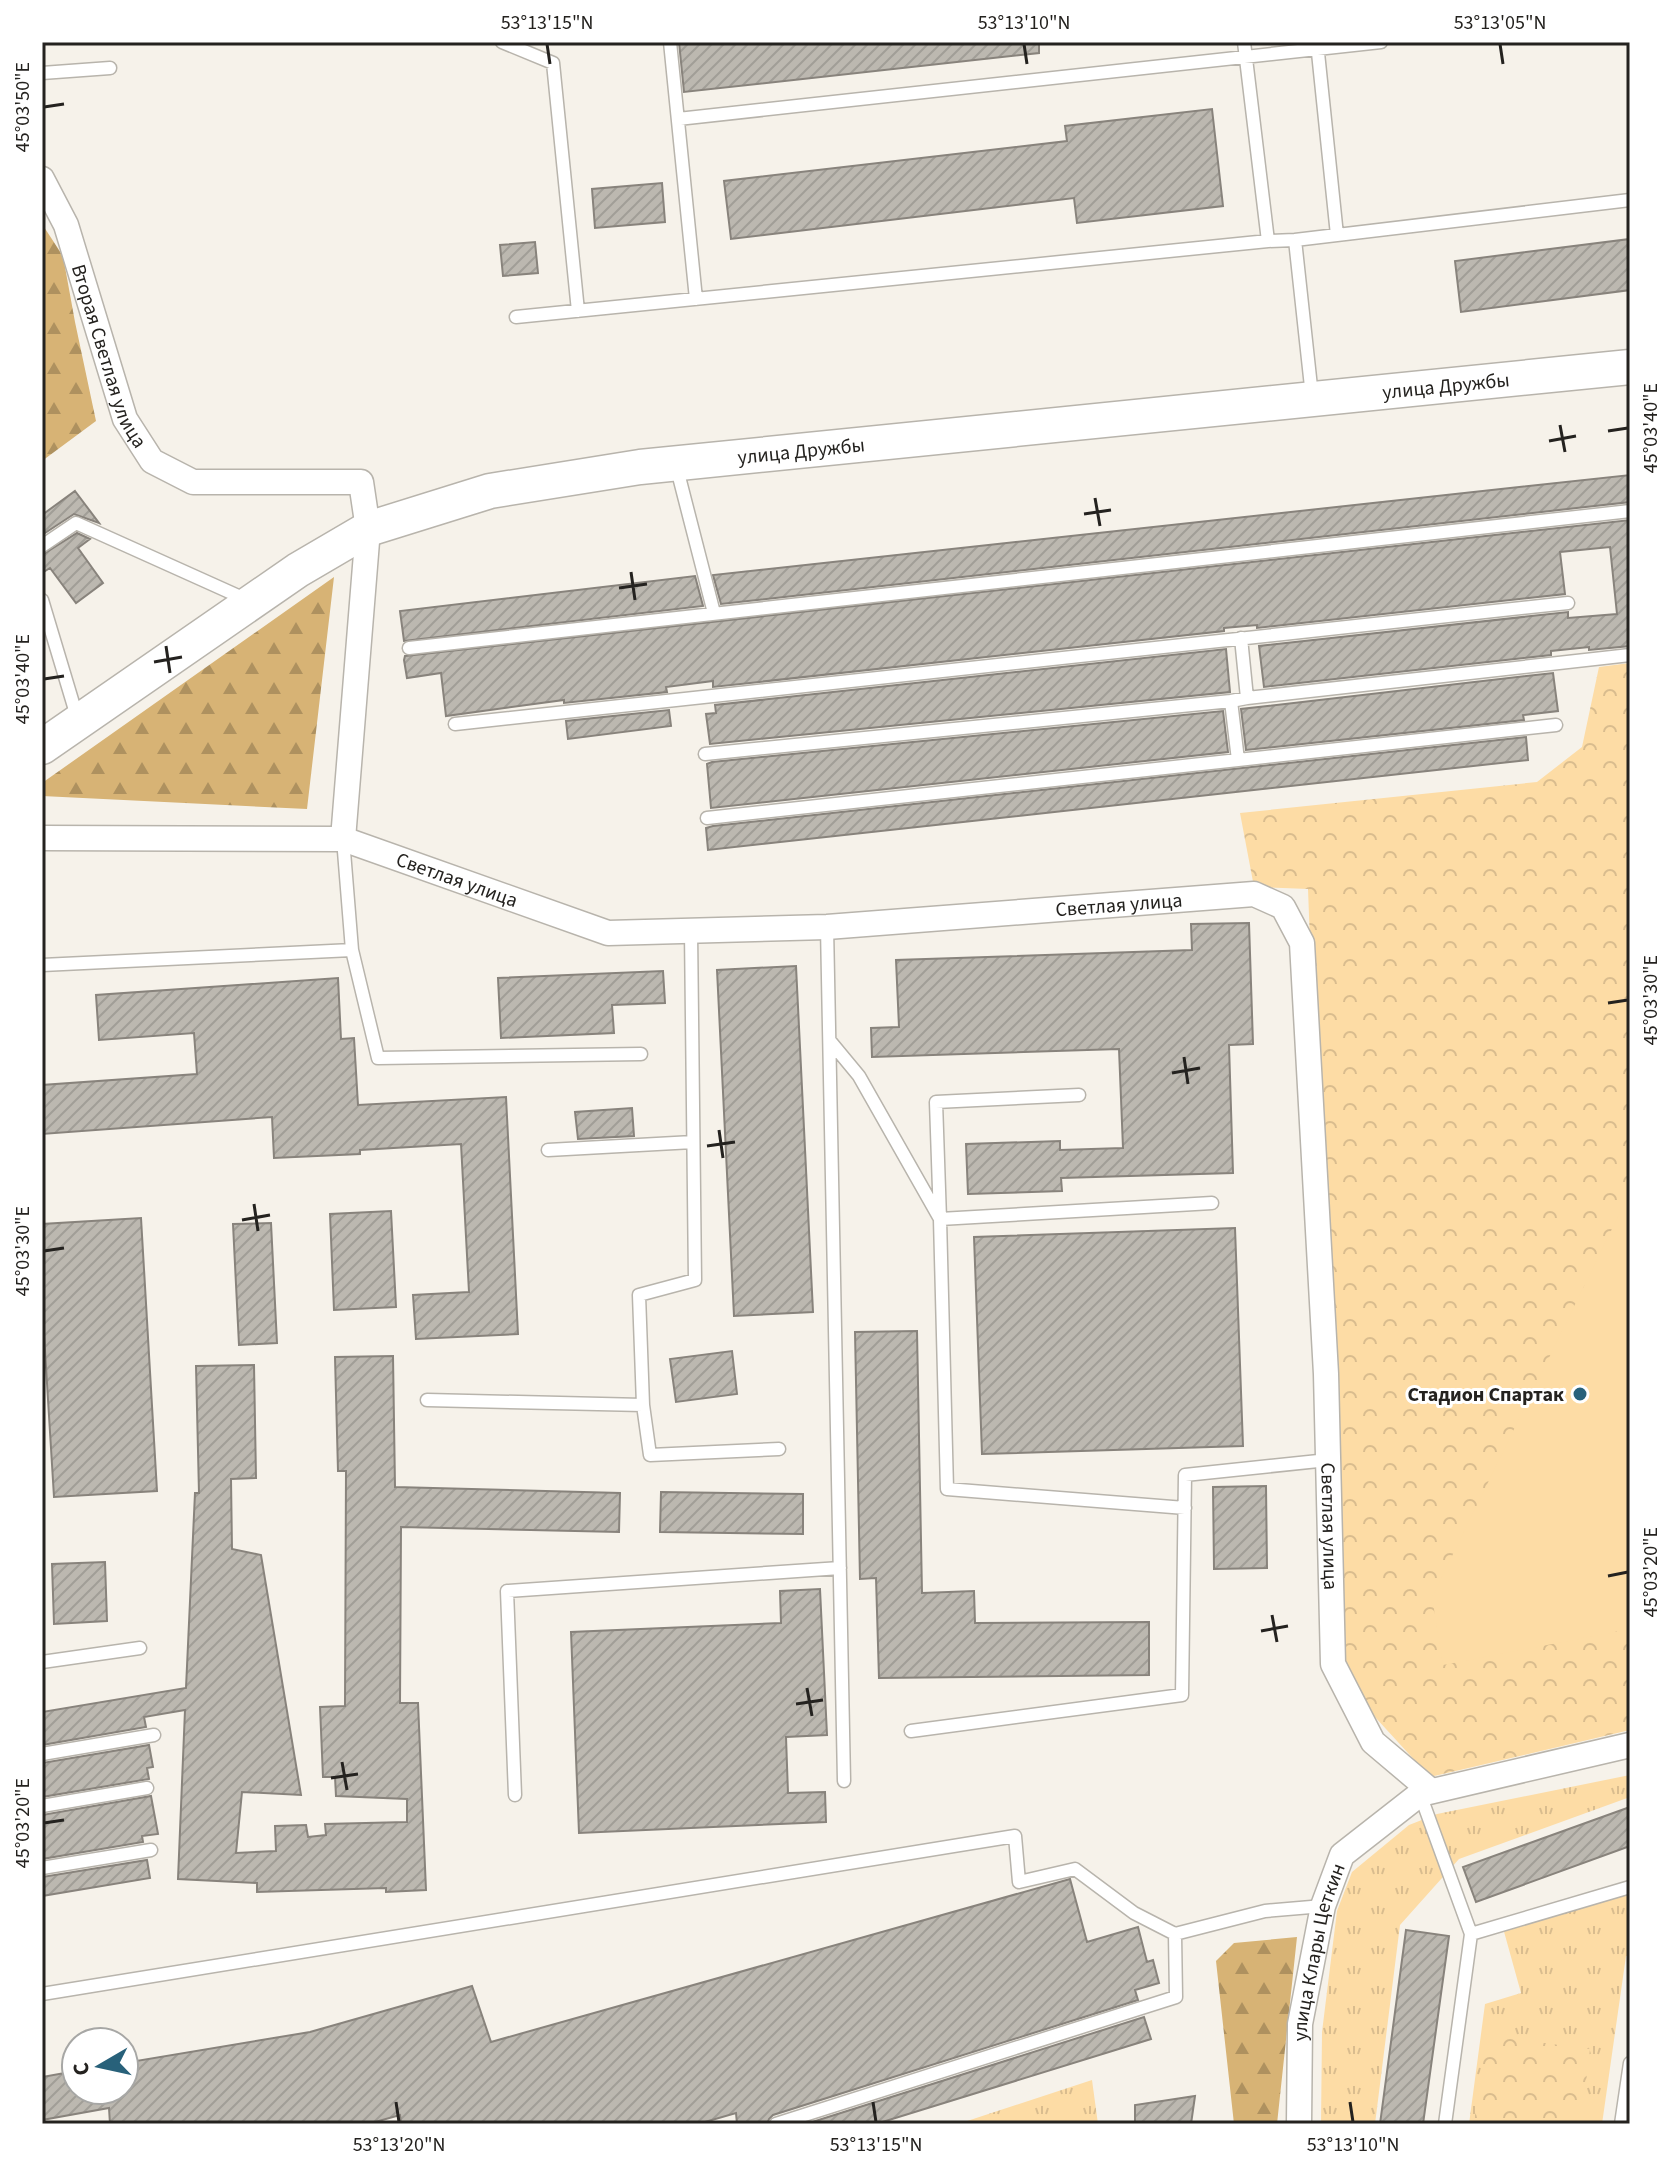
<svg xmlns="http://www.w3.org/2000/svg" width="1672" height="2166" font-family="'Source Sans 3',sans-serif">
<defs>
<pattern id="grass-tufts" width="24" height="20" patternUnits="userSpaceOnUse" patternTransform="scale(2)"><rect width="24" height="20" fill="#fddca5"/><path d="M3 7l-1-3M5 7V3M7 7l1-3M15 17l-1-3M17 17v-4M19 17l1-3" fill="none" stroke="#d9bc8e"/></pattern>
<pattern id="forest-firs" width="22" height="20" patternUnits="userSpaceOnUse" patternTransform="scale(2)"><rect width="22" height="20" fill="#d7b375"/><path d="M5 1l3.5 6h-7zM16 11l3.5 6h-7z" fill="#ae915f"/></pattern>
<pattern id="park-crowns" width="20" height="18" patternUnits="userSpaceOnUse" patternTransform="scale(2)"><rect width="20" height="18" fill="#fddca5"/><path d="M2 6a3 3 0 1 1 6 0M12 15a3 3 0 1 1 6 0" fill="none" stroke="#d9bc8e"/></pattern>
<pattern id="building-hatch" width="6" height="6" patternUnits="userSpaceOnUse" patternTransform="scale(2)"><rect width="6" height="6" fill="#bcb8b0"/><path d="M-1 1l2-2M0 6l6-6M5 7l2-2" fill="none" stroke="#a19e97"/></pattern>
</defs>
<rect width="100%" height="100%" fill="#f6f2ea"/>
<!-- grass -->
<path fill="url(#grass-tufts)" d="M 1630,1775 L 1630,1797 L 1459,1859 L 1400,1925 L 1375,2124 L 1321,2124 L 1322,2032 L 1337,1911 L 1352,1872 L 1409,1825 L 1437,1814 Z
M 1630,1892 L 1630,1956 L 1626,1956 L 1602,2124 L 1469,2124 L 1485,2004 L 1521,1993 L 1503,1928 Z
M 1092,2080 L 1098,2124 L 958,2124 Z"/>
<!-- forest -->
<path fill="url(#forest-firs)" d="M 42,224 L 63,256 L 75,322 L 96,421 L 42,461 Z
M 334,577 L 307,809 L 42,796 L 42,783 Z
M 1297,1937 L 1277,2124 L 1234,2124 L 1216,1961 L 1234,1943 Z"/>
<!-- park -->
<path fill="url(#park-crowns)" d="M 1630,663 L 1630,1730 L 1430,1777 L 1364,1705 L 1345,1667 L 1336,1633 L 1308,889 L 1254,887 L 1240,813 L 1537,782 L 1582,747 L 1599,667 Z
M 1485,2035 L 1590,2049 L 1581,2124 L 1474,2124 Z"/>
<!-- pitch -->
<path fill="#fddca5" d="M 1630,1192 L 1630,1629 L 1443,1665 L 1432,1597 Z"/>
<!-- building -->
<path fill="url(#building-hatch)" stroke="#88837c" stroke-width="2" d="M 679,42 L 1039,42 L 1039,53 L 684,92 Z
M 1212,109 L 1223,206 L 1077,223 L 1074,198 L 731,239 L 724,181 L 1067,141 L 1065,126 Z
M 662,183 L 665,222 L 595,228 L 592,189 Z
M 1630,239 L 1630,290 L 1461,312 L 1455,261 Z
M 535,242 L 538,273 L 503,276 L 500,245 Z
M 1630,475 L 1630,502 L 721,604 L 713,575 Z
M 75,491 L 99,523 L 74,514 L 42,535 L 42,515 Z
M 1630,520 L 1630,646 L 1589,650 L 1589,647 L 1551,651 L 1551,655 L 1264,687 L 1259,646 L 1568,612 L 1568,618 L 1617,614 L 1610,547 L 1560,552 L 1565,594 L 1257,628 L 1257,625 L 1224,628 L 1224,631 L 713,687 L 713,681 L 666,687 L 667,692 L 564,703 L 564,700 L 446,716 L 441,673 L 407,678 L 404,660 L 405,656 Z
M 77,533 L 90,539 L 78,548 L 103,583 L 76,603 L 50,568 L 42,573 L 42,555 Z
M 695,576 L 703,606 L 404,641 L 400,611 Z
M 1226,649 L 1230,692 L 710,744 L 706,714 L 716,713 L 715,705 Z
M 1553,673 L 1558,711 L 1523,715 L 1524,720 L 1246,750 L 1241,709 Z
M 669,710 L 671,726 L 568,739 L 566,721 Z
M 1223,711 L 1228,752 L 711,808 L 707,764 L 712,762 Z
M 1526,737 L 1528,760 L 708,850 L 706,828 L 713,826 Z
M 1249,923 L 1253,1044 L 1229,1045 L 1233,1173 L 1061,1178 L 1062,1191 L 968,1194 L 966,1144 L 1060,1141 L 1060,1150 L 1123,1148 L 1119,1049 L 872,1057 L 871,1028 L 899,1027 L 896,960 L 1192,950 L 1191,924 Z
M 796,966 L 813,1312 L 734,1316 L 717,970 Z
M 663,971 L 665,1003 L 612,1005 L 614,1033 L 501,1038 L 498,978 Z
M 338,978 L 341,1039 L 354,1038 L 358,1105 L 506,1097 L 518,1334 L 416,1339 L 413,1295 L 469,1292 L 461,1144 L 360,1150 L 360,1154 L 274,1158 L 272,1117 L 42,1134 L 42,1085 L 197,1074 L 194,1033 L 99,1040 L 96,995 Z
M 632,1108 L 634,1136 L 578,1139 L 575,1112 Z
M 391,1211 L 396,1307 L 334,1310 L 330,1214 Z
M 141,1218 L 157,1491 L 54,1497 L 42,1302 L 42,1224 Z
M 271,1223 L 277,1343 L 239,1345 L 233,1224 Z
M 1235,1228 L 1243,1446 L 982,1454 L 974,1237 Z
M 917,1331 L 922,1593 L 974,1591 L 975,1623 L 1149,1622 L 1149,1675 L 879,1678 L 876,1578 L 860,1579 L 855,1332 Z
M 732,1351 L 737,1394 L 676,1402 L 670,1359 Z
M 393,1356 L 395,1487 L 620,1493 L 619,1532 L 401,1527 L 400,1703 L 418,1703 L 426,1890 L 386,1892 L 386,1888 L 257,1892 L 257,1883 L 178,1879 L 185,1710 L 144,1717 L 146,1727 L 42,1745 L 42,1712 L 186,1688 L 195,1493 L 199,1493 L 196,1366 L 254,1365 L 256,1478 L 231,1479 L 232,1549 L 261,1555 L 301,1795 L 242,1792 L 236,1853 L 276,1851 L 275,1826 L 306,1825 L 308,1837 L 326,1835 L 325,1824 L 407,1822 L 407,1799 L 336,1796 L 335,1777 L 323,1777 L 320,1707 L 345,1706 L 346,1471 L 338,1471 L 335,1357 Z
M 1266,1486 L 1267,1568 L 1214,1569 L 1213,1487 Z
M 661,1492 L 803,1494 L 803,1534 L 660,1532 Z
M 105,1562 L 107,1621 L 54,1624 L 52,1564 Z
M 820,1589 L 827,1735 L 786,1737 L 788,1793 L 825,1792 L 826,1822 L 579,1833 L 571,1632 L 781,1623 L 780,1591 Z
M 149,1745 L 153,1767 L 147,1768 L 149,1779 L 42,1797 L 42,1763 Z
M 151,1796 L 158,1834 L 142,1836 L 143,1842 L 42,1859 L 42,1815 Z
M 1630,1807 L 1630,1846 L 1476,1902 L 1463,1867 Z
M 147,1860 L 150,1878 L 42,1896 L 42,1877 Z
M 1070,1879 L 1087,1942 L 1138,1927 L 1147,1962 L 1153,1960 L 1159,1983 L 1135,1990 L 1138,2000 L 773,2115 L 769,2119 L 767,2124 L 737,2124 L 736,2113 L 698,2124 L 401,2124 L 400,2115 L 368,2124 L 110,2124 L 109,2108 L 42,2120 L 42,2077 L 76,2071 L 76,2090 L 124,2090 L 124,2063 L 310,2032 L 472,1986 L 491,2042 Z
M 1406,1930 L 1449,1936 L 1423,2124 L 1380,2124 Z
M 1144,2017 L 1151,2039 L 876,2124 L 806,2124 Z
M 1195,2096 L 1191,2124 L 1135,2124 L 1135,2105 Z"/>
<g fill="none" stroke-linecap="round" stroke-linejoin="round">
<defs>
<path id="lane" d="M 502,42 L 553,63 L 578,311
M 670,42 L 696,299
M 1244,42 L 1268,241 L 1295,240
M 1317,43 L 1337,235
M 42,73 L 110,68
M 678,119 L 1381,42
M 516,317 L 1268,241
M 1312,396 L 1295,240 L 1630,200
M 676,465 L 714,613
M 42,546 L 76,523 L 245,599
M 42,600 L 78,720
M 1241,638 L 1247,698 L 1231,701 L 1238,760 L 1556,725
M 409,648 L 1630,511
M 1247,698 L 1630,655
M 455,724 L 1568,603
M 705,754 L 1231,701
M 707,818 L 1238,760
M 827,927 L 844,1781
M 352,950 L 378,1058 L 641,1054
M 42,965 L 352,950 L 343,839
M 830,1041 L 859,1076 L 939,1217
M 548,1150 L 693,1142
M 940,1219 L 936,1102 L 1079,1095
M 427,1400 L 643,1405 L 639,1295 L 695,1280 L 691,931
M 643,1405 L 650,1455 L 779,1449
M 1185,1508 L 947,1489 L 940,1219 L 1212,1203
M 42,1662 L 140,1648
M 911,1731 L 1182,1695 L 1185,1475 L 1328,1460
M 42,1754 L 154,1735
M 1420,1794 L 1471,1934 L 1445,2124
M 515,1795 L 507,1591 L 840,1568
M 42,1806 L 147,1788
M 42,1868 L 151,1850
M 1471,1934 L 1630,1887
M 42,1994 L 1015,1836 L 1019,1882 L 1075,1869 L 1134,1913 L 1175,1934 L 1265,1911 L 1323,1906
M 776,2124 L 1176,1997 L 1175,1934
M 1621,2124 L 1630,2063"/>
<g id="street">
<path id="s1" d="M 42,179 L 66,225 L 125,419 L 152,461 L 193,482 L 361,482 L 368,529 L 343,839"/>
<path id="s2" d="M 42,838 L 343,839 L 608,933 L 827,927 L 1254,894 L 1283,907 L 1302,943 L 1326,1374 L 1333,1664 L 1373,1742 L 1431,1791"/>
<path id="s3" d="M 1299,2124 L 1300,2024 L 1323,1906 L 1342,1855 L 1420,1794 L 1630,1745"/>
</g>
<g id="secondary">
<path id="s4" d="M 42,747 L 298,570 L 368,529 L 490,491 L 640,467 L 1630,367"/>
</g>
</defs>
<!-- lane casing -->
<use href="#lane" stroke="#b8b4ac" stroke-width="15"/>
<!-- street casing -->
<use href="#street" stroke="#b8b4ac" stroke-width="27"/>
<!-- secondary casing -->
<use href="#secondary" stroke="#b8b4ac" stroke-width="37"/>
<!-- lane -->
<use href="#lane" stroke="#fff" stroke-width="12"/>
<!-- street -->
<use href="#street" stroke="#fff" stroke-width="24"/>
<!-- secondary -->
<use href="#secondary" stroke="#fff" stroke-width="34"/>
</g>
<!-- ticks -->
<path fill="none" stroke="#24221f" stroke-width="3" d="M 547,44 L 550,64M 1024,44 L 1027,64M 1500,44 L 1503,64M 44,107 L 64,104M 1560,425 L 1565,452M 1608,431 L 1628,428M 1549,441 L 1576,436M 1095,498 L 1100,526M 1084,514 L 1111,510M 631,572 L 635,600M 619,588 L 647,584M 166,646 L 170,673M 154,662 L 182,657M 44,679 L 64,676M 1608,1003 L 1628,1000M 1184,1057 L 1188,1084M 1172,1073 L 1200,1068M 719,1130 L 723,1158M 707,1146 L 735,1142M 254,1204 L 258,1231M 242,1220 L 270,1215M 44,1251 L 64,1248M 1608,1576 L 1628,1572M 1272,1615 L 1277,1642M 1261,1631 L 1288,1626M 807,1688 L 812,1716M 796,1704 L 823,1700M 342,1762 L 347,1790M 331,1778 L 358,1774M 44,1823 L 64,1820M 396,2102 L 399,2122M 873,2102 L 876,2122M 1350,2102 L 1353,2122"/>
<!-- markers -->
<circle fill="#28617a" stroke="#fff" stroke-width="3" cx="1580" cy="1394" r="8"/>
<g text-anchor="middle" stroke-width="6" stroke-linejoin="round" paint-order="stroke">
<!-- street labels -->
<g font-size="20" fill="#24221f" stroke="#fff">
<text dy="7" stroke="none"><textPath href="#s1" startOffset="190">Вторая Светлая улица</textPath></text>
<text dy="7" stroke="none"><textPath href="#s4" startOffset="1482">улица Дружбы</textPath></text>
<text dy="7" stroke="none"><textPath href="#s4" startOffset="834">улица Дружбы</textPath></text>
<text dy="7" stroke="none"><textPath href="#s2" startOffset="422">Светлая улица</textPath></text>
<text dy="7" stroke="none"><textPath href="#s2" startOffset="1094">Светлая улица</textPath></text>
<text dy="7" stroke="none"><textPath href="#s2" startOffset="1886">Светлая улица</textPath></text>
<text dy="7" stroke="none"><textPath href="#s3" startOffset="174">улица Клары Цеткин</textPath></text>
</g>
<!-- poi labels -->
<g font-size="20" font-weight="bold" fill="#24221f" stroke="#fff" text-anchor="end">
<text x="1564" y="1401">Стадион Спартак</text>
</g>
</g>
<!-- border -->
<rect width="1672" height="2166" fill="none" stroke="#ffffff" stroke-width="88"/>
<!-- north arrow -->
<g transform="translate(100 2066) rotate(261)"><circle r="38" fill="#ffffff" stroke="#a7a7a5" stroke-width="2"/>
<path d="M0-6L14 30L0 20L-14 30Z" fill="#28617a"/>
<text y="-12" font-size="22" font-weight="bold" text-anchor="middle" fill="#24221f">С</text>
</g>
<rect x="44" y="44" width="1584" height="2078" fill="none" stroke="#24221f" stroke-width="3"/>
<g font-size="20" text-anchor="middle" fill="#24221f">
<text x="547" y="29">53°13'15"N</text>
<text x="1024" y="29">53°13'10"N</text>
<text x="1500" y="29">53°13'05"N</text>
<text transform="translate(22 107) rotate(-90)" y="7">45°03'50"E</text>
<text transform="translate(1650 428) rotate(-90)" y="7">45°03'40"E</text>
<text transform="translate(22 679) rotate(-90)" y="7">45°03'40"E</text>
<text transform="translate(1650 1000) rotate(-90)" y="7">45°03'30"E</text>
<text transform="translate(22 1251) rotate(-90)" y="7">45°03'30"E</text>
<text transform="translate(1650 1572) rotate(-90)" y="7">45°03'20"E</text>
<text transform="translate(22 1823) rotate(-90)" y="7">45°03'20"E</text>
<text x="399" y="2151">53°13'20"N</text>
<text x="876" y="2151">53°13'15"N</text>
<text x="1353" y="2151">53°13'10"N</text>
</g>
</svg>
